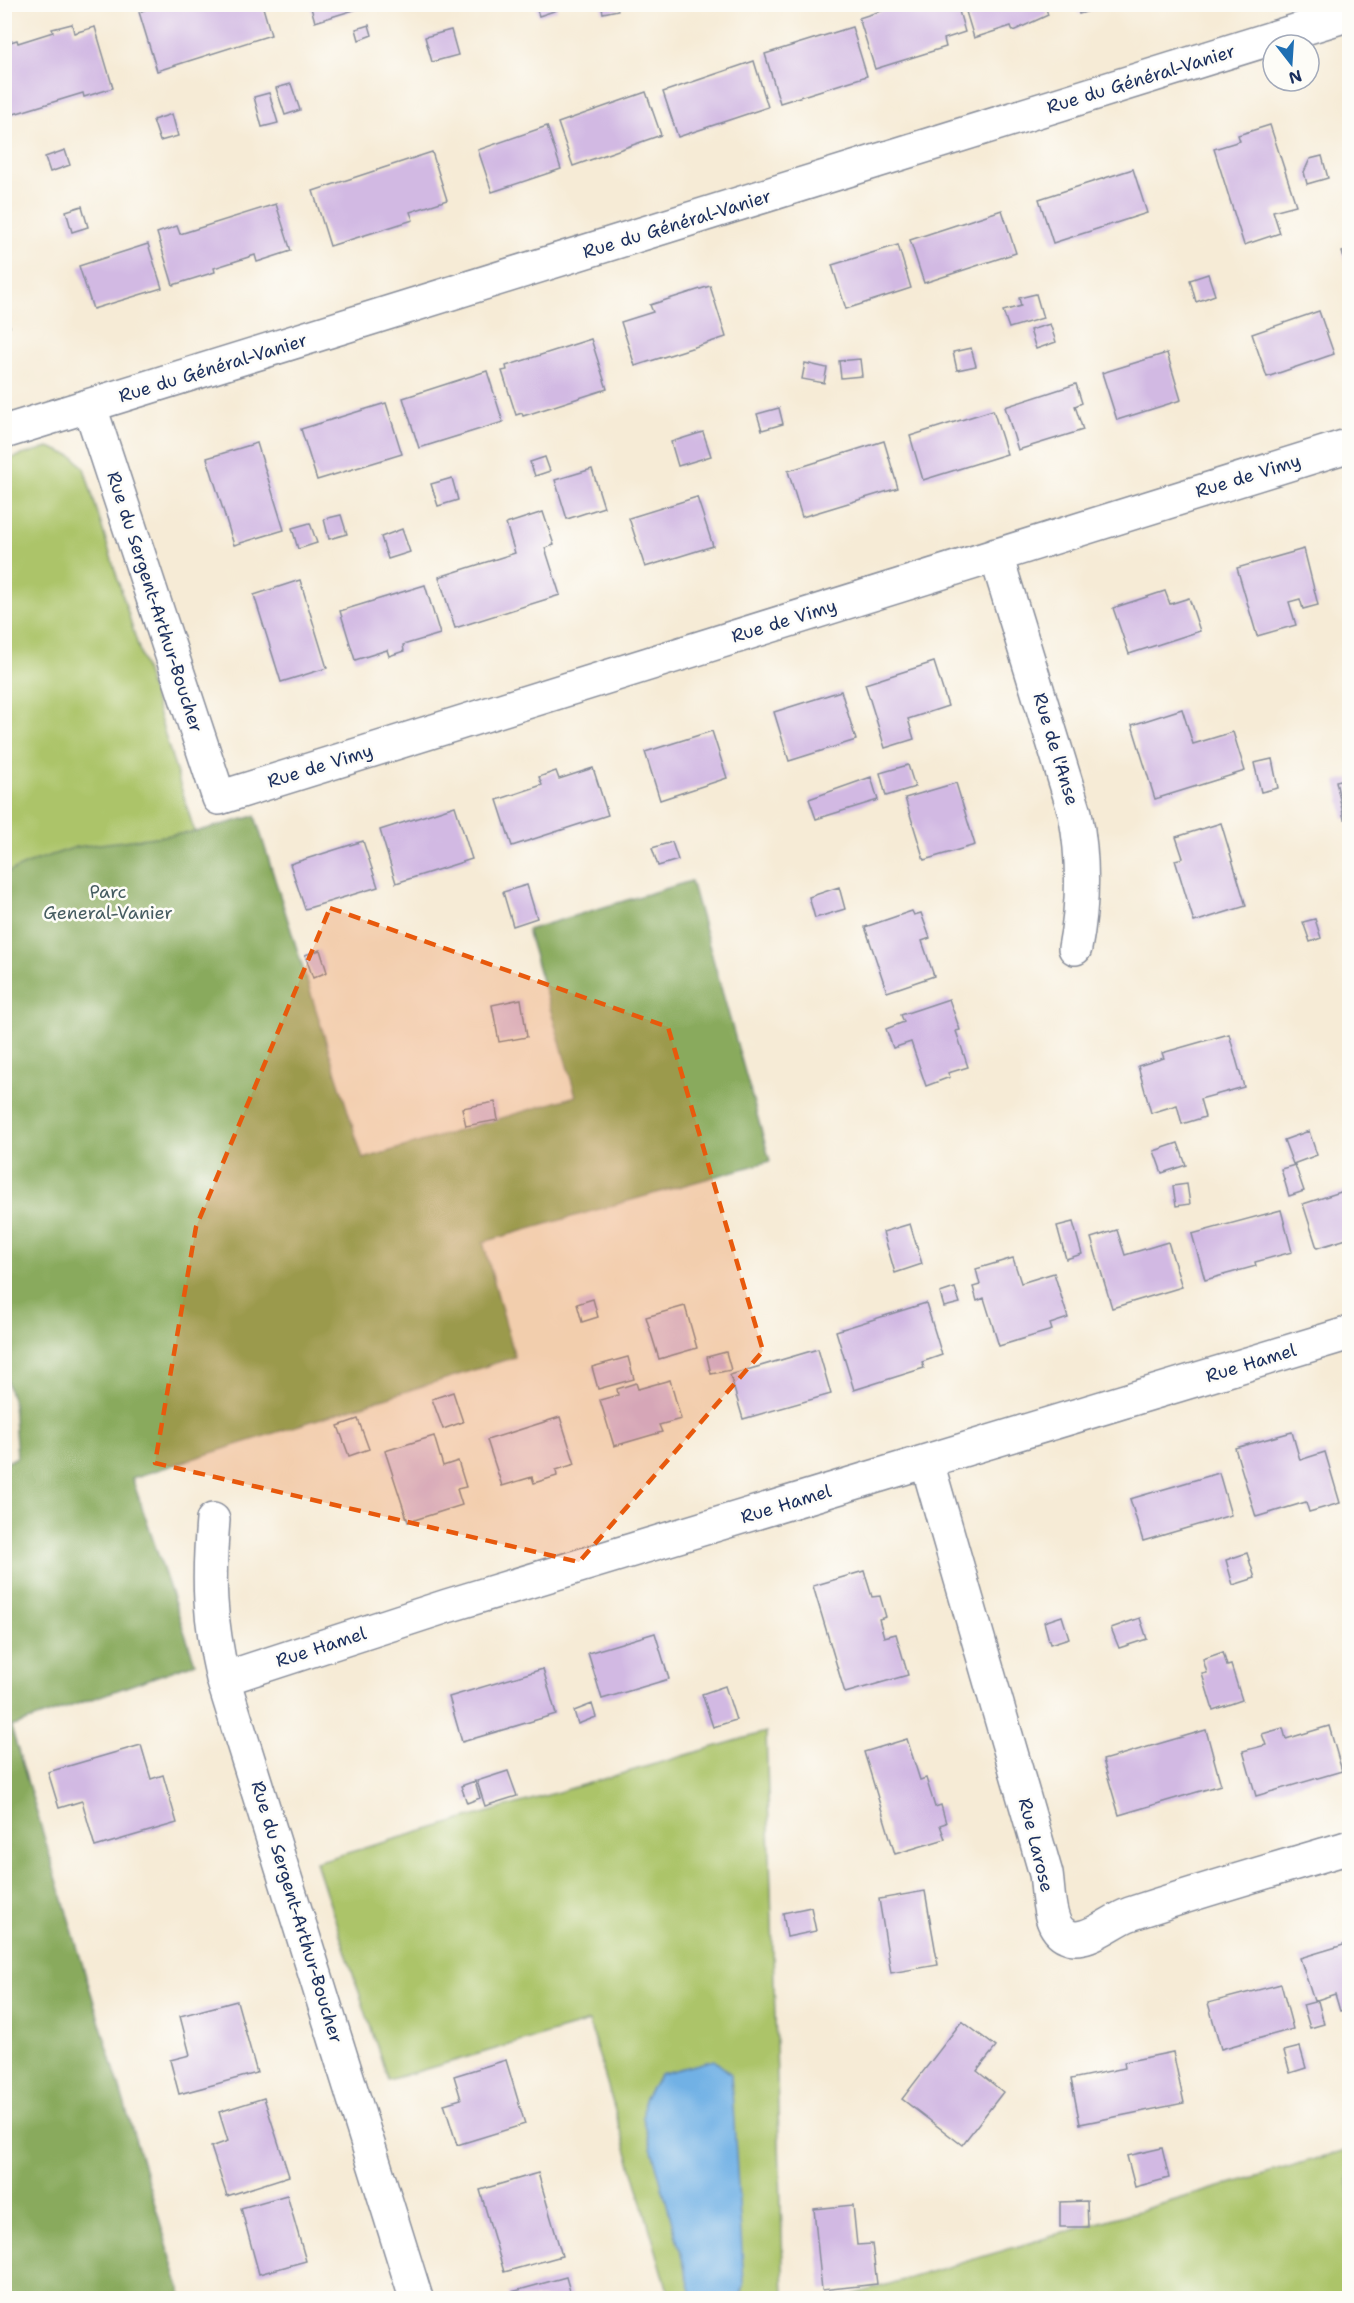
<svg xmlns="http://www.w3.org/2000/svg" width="1354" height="2303" font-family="'Shantell Sans',sans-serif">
<rect width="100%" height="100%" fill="#fdfcf7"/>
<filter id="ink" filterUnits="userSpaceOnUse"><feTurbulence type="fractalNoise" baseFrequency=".0167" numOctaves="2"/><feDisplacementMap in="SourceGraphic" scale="12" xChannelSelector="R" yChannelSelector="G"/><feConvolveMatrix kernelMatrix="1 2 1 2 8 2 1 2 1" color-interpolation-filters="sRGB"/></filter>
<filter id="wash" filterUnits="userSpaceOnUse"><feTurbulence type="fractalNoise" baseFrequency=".008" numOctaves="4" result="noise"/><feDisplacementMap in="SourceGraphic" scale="24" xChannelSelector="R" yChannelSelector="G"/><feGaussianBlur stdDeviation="1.35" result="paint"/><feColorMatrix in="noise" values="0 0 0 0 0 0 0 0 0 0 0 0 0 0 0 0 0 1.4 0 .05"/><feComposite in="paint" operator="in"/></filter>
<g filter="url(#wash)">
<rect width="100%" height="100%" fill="#f6ebd6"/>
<!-- green -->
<path fill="#acc469" stroke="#647a64" stroke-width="1.5" d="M 49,447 L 74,457 L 84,468 L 248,1008 L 5,995 L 5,460 Z
M 766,1732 L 784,2298 L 670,2298 L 589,2022 L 388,2080 L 316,1862 Z
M 1349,2149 L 1349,2298 L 842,2298 Z"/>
<!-- forest -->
<path fill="#89aa5d" stroke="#526c5e" stroke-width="1.5" d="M 255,816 L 363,1159 L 576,1096 L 527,930 L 691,881 L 770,1161 L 483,1242 L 515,1357 L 132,1478 L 195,1663 L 11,1727 L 183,2298 L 5,2298 L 4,1464 L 17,1457 L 13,1403 L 4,1372 L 4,874 L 34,861 L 76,847 L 195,832 Z"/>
<!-- water -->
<path fill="#71b1e5" stroke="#4670a2" stroke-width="1.5" d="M 714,2060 L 731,2074 L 744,2284 L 740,2298 L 693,2298 L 643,2118 L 644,2099 L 660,2074 Z"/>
<g id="blocks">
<!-- building -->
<path fill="#d2b9e3" d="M 159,4 L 262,4 L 271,35 L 157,71 L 139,12 Z
M 310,4 L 370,4 L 370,5 L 315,22 Z
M 535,4 L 555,4 L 557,10 L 539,16 Z
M 601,4 L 617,4 L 618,10 L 603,13 Z
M 903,4 L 957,4 L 965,32 L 944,39 L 946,47 L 875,69 L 859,18 Z
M 1076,4 L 1109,4 L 1109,5 L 1079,14 Z
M 964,5 L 1045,5 L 1048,15 L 1013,31 L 1011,26 L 974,38 Z
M 72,24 L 74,33 L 95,27 L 113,88 L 84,97 L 83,93 L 4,117 L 4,44 L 17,40 L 18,43 L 53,32 L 52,29 Z
M 369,25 L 372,35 L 359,40 L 356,29 Z
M 852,27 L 867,76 L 780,103 L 765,54 Z
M 451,30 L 458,55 L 432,62 L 425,37 Z
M 754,61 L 768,107 L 678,137 L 663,92 Z
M 291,84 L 300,110 L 285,115 L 276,88 Z
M 646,92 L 661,135 L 573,166 L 558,123 Z
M 269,93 L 278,123 L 262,127 L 254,97 Z
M 172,114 L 178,136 L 160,141 L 153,120 Z
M 1270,125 L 1296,205 L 1273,211 L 1280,233 L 1244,245 L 1214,149 L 1240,141 L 1238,135 Z
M 547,126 L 561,169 L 492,192 L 478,150 Z
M 65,150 L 70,165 L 50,172 L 45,157 Z
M 432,152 L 447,200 L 410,212 L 413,220 L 330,246 L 313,191 Z
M 1322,156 L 1328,178 L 1307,184 L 1304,172 L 1310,159 Z
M 1133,169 L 1147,213 L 1053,243 L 1039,199 Z
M 276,204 L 291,251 L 257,262 L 255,255 L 214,268 L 215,272 L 173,285 L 157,233 L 177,226 L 180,234 Z
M 82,206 L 88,227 L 72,232 L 66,211 Z
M 1002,210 L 1016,253 L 924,283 L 910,240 Z
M 148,244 L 162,288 L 93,309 L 79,266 Z
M 898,245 L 911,288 L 846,309 L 832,265 Z
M 1350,250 L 1350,275 L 1349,275 L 1342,252 Z
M 1208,274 L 1215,295 L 1196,302 L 1190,280 Z
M 710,286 L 726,337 L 635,366 L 621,322 L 653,312 L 650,305 Z
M 1036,294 L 1043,318 L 1009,328 L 1003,311 L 1021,306 L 1019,298 Z
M 4,304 L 10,327 L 4,328 Z
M 1319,311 L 1334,354 L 1267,377 L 1252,334 Z
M 1050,324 L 1056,342 L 1036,349 L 1030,330 Z
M 591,339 L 607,389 L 523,416 L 522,413 L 516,415 L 502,371 L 507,370 L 506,366 Z
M 971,348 L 976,366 L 957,370 L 953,352 Z
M 1167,353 L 1181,400 L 1117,420 L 1102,373 Z
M 860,359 L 862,376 L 841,378 L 839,361 Z
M 805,363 L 827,368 L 824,383 L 802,379 Z
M 487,371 L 503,422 L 419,448 L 403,398 Z
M 1076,384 L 1082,403 L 1075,406 L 1083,430 L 1018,450 L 1005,407 Z
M 386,403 L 402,454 L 317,480 L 301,429 Z
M 779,408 L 783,424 L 762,430 L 757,414 Z
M 993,410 L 1007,454 L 923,480 L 910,436 Z
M 703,432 L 711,456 L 678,466 L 671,442 Z
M 884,441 L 898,488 L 802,517 L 788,471 Z
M 257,443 L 284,530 L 234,545 L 207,458 Z
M 545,457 L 550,471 L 535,476 L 530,462 Z
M 592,469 L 604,507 L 567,519 L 555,480 Z
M 452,478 L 458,500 L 438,506 L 431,484 Z
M 697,497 L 713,546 L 645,567 L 629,518 Z
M 543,512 L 554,545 L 545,548 L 560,595 L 455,628 L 439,577 L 515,553 L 506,524 Z
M 341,515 L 347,534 L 329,539 L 324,519 Z
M 310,523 L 317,543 L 298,549 L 292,528 Z
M 402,529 L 410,552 L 388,559 L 381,537 Z
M 1304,549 L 1318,605 L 1303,609 L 1300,599 L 1289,602 L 1296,625 L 1257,636 L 1237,568 Z
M 300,580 L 327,668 L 281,682 L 254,595 Z
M 425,585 L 440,634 L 403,645 L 404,651 L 389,656 L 387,650 L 355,660 L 340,611 Z
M 1165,591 L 1170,604 L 1189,598 L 1200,631 L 1129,654 L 1113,608 Z
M 934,662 L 948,706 L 908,719 L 914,739 L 885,748 L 865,684 Z
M 841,691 L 856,740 L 789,761 L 774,712 Z
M 1182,709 L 1193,744 L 1233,732 L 1245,771 L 1155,799 L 1132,725 Z
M 712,731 L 727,778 L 660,800 L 645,752 Z
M 1272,759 L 1278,788 L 1261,792 L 1254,763 Z
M 908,765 L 915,787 L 886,796 L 880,773 Z
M 593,768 L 608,815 L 512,846 L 497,800 L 542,785 L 539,777 L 556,771 L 559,779 Z
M 871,777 L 878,800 L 816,819 L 809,799 Z
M 1350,778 L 1350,817 L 1344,819 L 1336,781 Z
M 956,783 L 975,845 L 924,860 L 905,798 Z
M 455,806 L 472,859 L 396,883 L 380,830 Z
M 1221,823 L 1246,906 L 1194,922 L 1175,860 L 1183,858 L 1176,837 Z
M 363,841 L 378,887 L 305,909 L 290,864 Z
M 672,842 L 678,860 L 658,866 L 652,848 Z
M 527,885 L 537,918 L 513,926 L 503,892 Z
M 839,887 L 845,909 L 815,918 L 809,897 Z
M 912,911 L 914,915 L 921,913 L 930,938 L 922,941 L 934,976 L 887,992 L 865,927 Z
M 1315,919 L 1321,938 L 1310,942 L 1303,922 Z
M 320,950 L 327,972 L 313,978 L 305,955 Z
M 521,999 L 527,1037 L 499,1042 L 492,1005 Z
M 949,999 L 960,1030 L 956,1031 L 968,1067 L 948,1073 L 950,1077 L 926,1086 L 911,1042 L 893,1048 L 886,1029 L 904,1022 L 901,1015 Z
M 1229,1034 L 1244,1087 L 1200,1099 L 1205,1117 L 1182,1124 L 1177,1105 L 1151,1113 L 1138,1066 L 1164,1058 L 1162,1053 Z
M 495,1102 L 498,1120 L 466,1126 L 462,1108 Z
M 1309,1131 L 1317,1155 L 1293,1164 L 1284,1140 Z
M 1178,1143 L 1186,1165 L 1162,1173 L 1154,1151 Z
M 1295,1165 L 1304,1191 L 1289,1196 L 1281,1169 Z
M 1187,1184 L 1190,1204 L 1176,1206 L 1173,1186 Z
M 1350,1189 L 1350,1238 L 1317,1248 L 1303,1204 Z
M 1281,1210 L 1292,1252 L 1255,1262 L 1256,1266 L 1205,1280 L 1192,1234 Z
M 1073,1222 L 1082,1254 L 1066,1259 L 1057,1226 Z
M 910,1224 L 922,1264 L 895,1273 L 883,1232 Z
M 1117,1230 L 1125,1255 L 1168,1242 L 1182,1287 L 1112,1308 L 1091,1238 Z
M 1013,1258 L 1021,1283 L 1054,1273 L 1068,1318 L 1050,1324 L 1052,1330 L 999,1346 L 984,1298 L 977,1301 L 973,1287 L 980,1285 L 976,1269 Z
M 955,1288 L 960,1303 L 944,1307 L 940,1293 Z
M 593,1299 L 598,1317 L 582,1322 L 577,1304 Z
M 926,1303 L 942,1355 L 922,1362 L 924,1368 L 854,1390 L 836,1331 Z
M 685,1306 L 697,1348 L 659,1359 L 646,1317 Z
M 818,1349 L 831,1394 L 743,1419 L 730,1375 Z
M 726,1352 L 731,1370 L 711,1374 L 707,1357 Z
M 628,1357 L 634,1379 L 598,1389 L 592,1367 Z
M 670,1380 L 681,1419 L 659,1425 L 662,1432 L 614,1446 L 600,1400 L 618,1395 L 617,1389 L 636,1383 L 638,1389 Z
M 453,1392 L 463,1422 L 443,1429 L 432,1399 Z
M 560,1417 L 575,1464 L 556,1470 L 557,1476 L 534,1483 L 532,1477 L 502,1486 L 487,1440 Z
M 358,1419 L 369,1449 L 349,1456 L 338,1426 Z
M 1292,1432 L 1300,1460 L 1325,1452 L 1340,1503 L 1309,1512 L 1306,1502 L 1256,1517 L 1235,1448 Z
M 434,1436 L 443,1466 L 458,1461 L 466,1487 L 457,1489 L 462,1505 L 408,1522 L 385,1451 Z
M 1219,1473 L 1231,1515 L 1143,1541 L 1130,1499 Z
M 1247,1553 L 1255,1578 L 1233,1585 L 1226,1560 Z
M 864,1571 L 872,1597 L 880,1596 L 886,1617 L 879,1619 L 884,1637 L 896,1634 L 908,1675 L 845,1693 L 813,1586 Z
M 1062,1616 L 1069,1638 L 1050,1644 L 1044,1622 Z
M 1140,1618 L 1147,1639 L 1119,1648 L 1111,1628 Z
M 655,1633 L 669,1679 L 602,1699 L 588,1653 Z
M 1223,1652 L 1227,1666 L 1231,1665 L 1242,1700 L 1213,1710 L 1202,1674 L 1207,1673 L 1203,1659 Z
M 543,1669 L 556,1714 L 462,1742 L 449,1697 Z
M 725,1686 L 736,1720 L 713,1727 L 702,1694 Z
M 592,1704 L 596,1717 L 578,1724 L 574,1711 Z
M 1329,1726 L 1342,1771 L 1256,1796 L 1243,1751 L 1266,1745 L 1262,1734 L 1283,1728 L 1286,1739 Z
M 1206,1730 L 1221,1785 L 1119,1815 L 1103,1760 Z
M 907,1739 L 920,1780 L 926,1778 L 935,1807 L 941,1805 L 946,1823 L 940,1825 L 945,1839 L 895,1854 L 864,1752 Z
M 141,1745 L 151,1779 L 163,1775 L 177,1823 L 95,1847 L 82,1801 L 59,1808 L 48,1772 Z
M 508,1771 L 517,1796 L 485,1806 L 477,1781 Z
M 475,1781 L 480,1798 L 467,1803 L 461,1786 Z
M 925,1891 L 938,1965 L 891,1973 L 879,1899 Z
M 811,1907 L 816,1931 L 787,1937 L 783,1913 Z
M 1350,1943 L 1350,2008 L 1340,2011 L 1335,1994 L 1314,2001 L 1300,1958 Z
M 1281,1984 L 1293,2029 L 1221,2049 L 1208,2003 Z
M 237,2001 L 257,2073 L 179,2094 L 170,2060 L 190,2055 L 180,2016 Z
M 1318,2001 L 1324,2024 L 1310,2028 L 1303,2005 Z
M 962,2021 L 996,2047 L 977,2071 L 1003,2092 L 962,2145 L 902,2099 Z
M 1300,2047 L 1306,2068 L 1290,2073 L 1284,2051 Z
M 1173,2052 L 1184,2103 L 1080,2124 L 1071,2079 L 1125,2068 L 1124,2062 Z
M 506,2060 L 525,2124 L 457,2145 L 444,2104 L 461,2099 L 454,2076 Z
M 264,2098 L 289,2176 L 227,2196 L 211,2147 L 228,2141 L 219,2112 Z
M 1162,2148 L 1169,2178 L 1135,2187 L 1127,2156 Z
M 538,2173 L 562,2256 L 504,2272 L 480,2190 Z
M 287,2195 L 306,2261 L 259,2274 L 241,2208 Z
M 1087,2201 L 1088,2227 L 1060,2227 L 1060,2202 Z
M 853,2205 L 857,2245 L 872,2244 L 877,2284 L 822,2290 L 814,2209 Z
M 566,2277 L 572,2298 L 510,2298 L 508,2293 Z"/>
</g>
</g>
<g filter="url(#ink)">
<use href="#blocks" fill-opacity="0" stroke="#888d9a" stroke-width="1.5"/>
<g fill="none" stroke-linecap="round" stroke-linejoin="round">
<defs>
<path id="minor" d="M 90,407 L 219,798 L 1350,445
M 4,432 L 1350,14
M 996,555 L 1075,813 C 1084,859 1084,901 1075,948
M 927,1462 L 1046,1874 C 1049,1893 1047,1928 1067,1936 C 1086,1945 1112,1920 1130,1914 C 1202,1890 1276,1869 1350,1847
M 213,1520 C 208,1581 209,1618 223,1679 L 416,2298
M 223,1679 L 447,1606 L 1350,1333"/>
</defs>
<!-- minor casing -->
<use href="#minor" stroke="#888d9a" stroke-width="36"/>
<!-- minor -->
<use href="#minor" stroke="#fff" stroke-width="33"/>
</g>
</g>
<!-- marked area -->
<path fill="#e8590c" fill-opacity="0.2" stroke="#e8590c" stroke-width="4.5" stroke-dasharray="12 8" stroke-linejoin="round" d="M 330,908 L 668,1027 L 763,1351 L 579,1562 L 155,1463 L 196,1227 Z"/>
<g text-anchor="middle" stroke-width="5" stroke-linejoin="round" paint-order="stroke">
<!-- street labels -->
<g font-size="18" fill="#1b2f5e" stroke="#fdfcf7">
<text transform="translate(1141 79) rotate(-17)" y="6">Rue du Général-Vanier</text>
<text transform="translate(677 224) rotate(-17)" y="6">Rue du Général-Vanier</text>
<text transform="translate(213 368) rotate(-17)" y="6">Rue du Général-Vanier</text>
<text transform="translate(1248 476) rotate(-17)" y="6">Rue de Vimy</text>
<text transform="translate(155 602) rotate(72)" y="6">Rue du Sergent-Arthur-Boucher</text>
<text transform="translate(784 621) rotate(-17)" y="6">Rue de Vimy</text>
<text transform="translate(1056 749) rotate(73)" y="6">Rue de l'Anse</text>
<text transform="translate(320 766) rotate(-17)" y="6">Rue de Vimy</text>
<text transform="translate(1251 1363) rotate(-17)" y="6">Rue Hamel</text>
<text transform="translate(786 1504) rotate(-17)" y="6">Rue Hamel</text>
<text transform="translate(321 1647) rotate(-18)" y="6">Rue Hamel</text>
<text transform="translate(1036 1845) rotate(76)" y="6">Rue Larose</text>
<text transform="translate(297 1912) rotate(73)" y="6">Rue du Sergent-Arthur-Boucher</text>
</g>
<!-- park labels -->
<g font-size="18" fill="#465c61" stroke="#fdfcf7">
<text x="108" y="898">Parc<tspan x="108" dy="21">General-Vanier</tspan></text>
</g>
</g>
<!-- margin -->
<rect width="1354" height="2303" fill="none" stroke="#fdfcf7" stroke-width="24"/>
<!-- north arrow -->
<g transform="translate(1291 63) rotate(163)"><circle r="28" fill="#fdfcf7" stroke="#a3aaba" stroke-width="1.5"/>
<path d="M0-4.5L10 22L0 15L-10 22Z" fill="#1f6fb2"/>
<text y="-9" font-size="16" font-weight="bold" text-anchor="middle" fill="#1b2f5e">N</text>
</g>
</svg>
